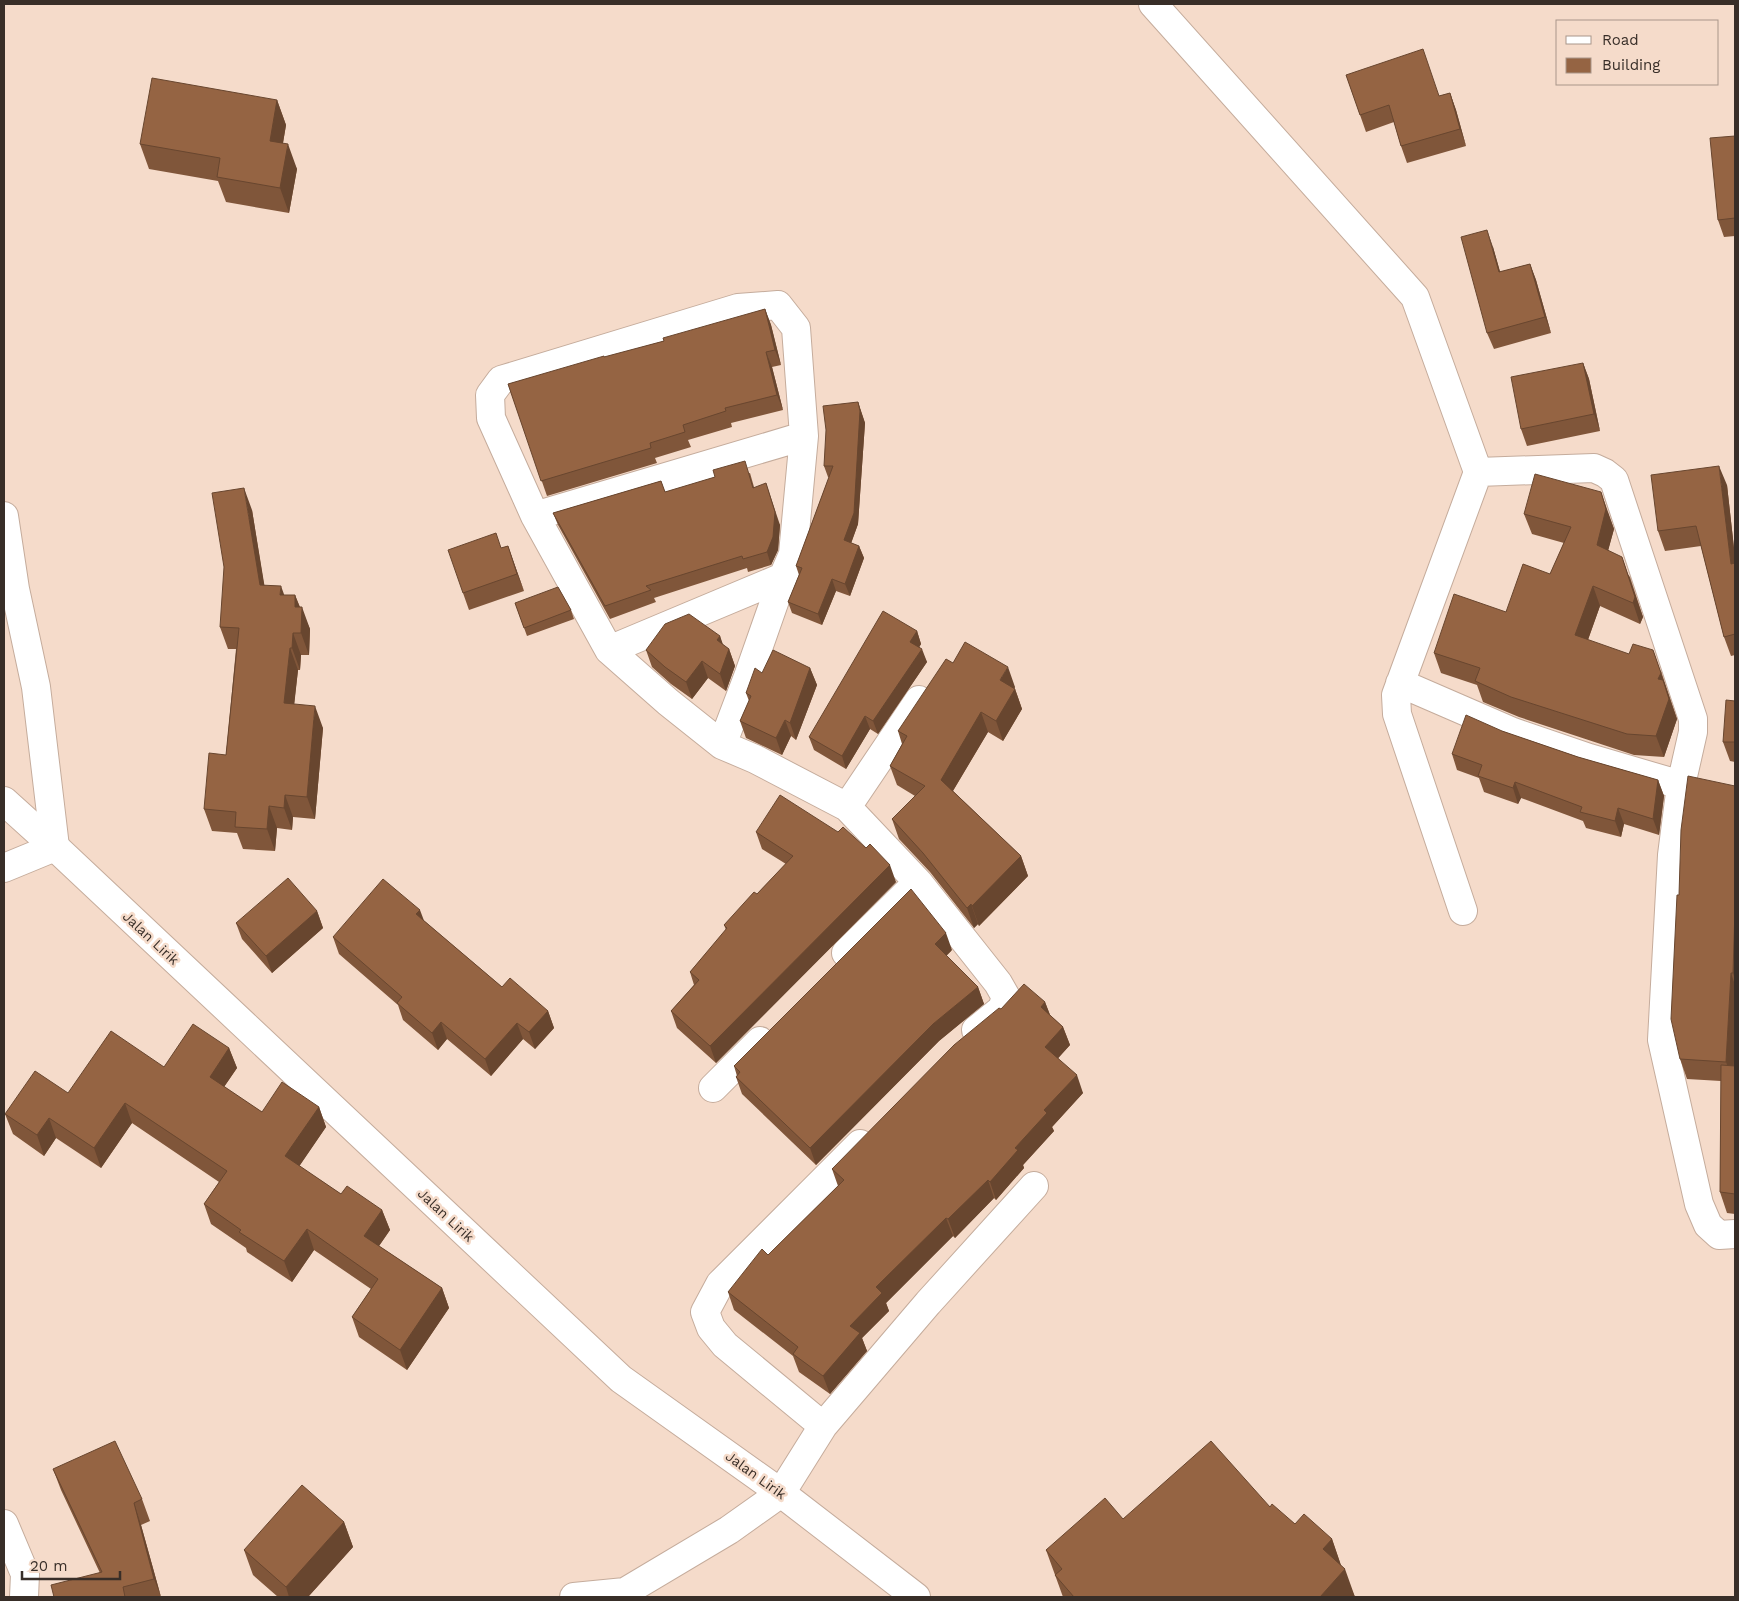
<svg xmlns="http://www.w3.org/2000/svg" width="1739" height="1601" font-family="'Work Sans',sans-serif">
<rect width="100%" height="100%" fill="#f5dbca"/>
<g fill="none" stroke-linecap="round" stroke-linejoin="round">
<defs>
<path id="minor" d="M 1153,4 L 1415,297 L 1478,472 L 1396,695 L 1397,714 L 1463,911
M 4,516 L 15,589 L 36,687 L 55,847 L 4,868
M 535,516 L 804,436
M 609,650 L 783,577
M 1400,683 L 1513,732 L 1589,758 L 1681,785 L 1693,732 L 1693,719 L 1614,480 L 1605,473 L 1594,468 L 1478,472
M 722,745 L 749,674 L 783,577 L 793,554 L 804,436 L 796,328 L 778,305 L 738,308 L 501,380 L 490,395 L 491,418 L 535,516 L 609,650 L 668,702 L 722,745 L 755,759 L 847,807 L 918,882 L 998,983 L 1006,997 L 1002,1009 L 976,1030
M 1681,785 L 1672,855 L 1662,1040 L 1699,1204 L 1708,1225 L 1719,1235 L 1735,1234
M 847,807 L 919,700
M 846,953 L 918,882
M 713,1088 L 760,1041
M 823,1426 L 725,1345 L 711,1328 L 705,1312 L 720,1284 L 860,1144
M 4,1524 L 25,1574 L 24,1597
M 574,1597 L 625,1592 L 729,1530 L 781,1493 L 823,1426 L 928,1303 L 1034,1186"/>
<path id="secondary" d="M 4,801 L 55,847 L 621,1379 L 781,1493 L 916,1597"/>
</defs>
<!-- minor casing -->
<use href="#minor" stroke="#c5ac9c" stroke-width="30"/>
<!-- secondary casing -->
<use href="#secondary" stroke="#c5ac9c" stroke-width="30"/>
<!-- minor -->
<use href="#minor" stroke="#fff" stroke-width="28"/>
<!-- secondary -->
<use href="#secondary" stroke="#fff" stroke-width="28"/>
</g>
<!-- wall -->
<path fill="#80563a" d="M 1346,75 L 1439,96 L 1450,93 L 1456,110 L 1466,146 L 1407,163 L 1401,146 L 1394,122 L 1366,132 Z
M 277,100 L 286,125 L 283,143 L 297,169 L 289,213 L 226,202 L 218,181 L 149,169 L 140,144 Z
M 1735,136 L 1735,236 L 1724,237 L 1718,220 Z
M 1493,247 L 1500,272 L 1530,264 L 1536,280 L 1551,333 L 1494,349 L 1487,333 Z
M 765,309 L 771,325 L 781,365 L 772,367 L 783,410 L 731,423 L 732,427 L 688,440 L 691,447 L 655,458 L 657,463 L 547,496 L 508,384 L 664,341 Z
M 1583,363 L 1589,379 L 1600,431 L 1527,446 L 1521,429 Z
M 858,402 L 865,423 L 858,524 L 851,543 L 859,546 L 864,558 L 850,596 L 836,591 L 822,625 L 792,613 L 788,602 L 799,575 L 796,566 L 829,477 L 828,477 L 824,466 Z
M 750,473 L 754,487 L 780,525 L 778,550 L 771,565 L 748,572 L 747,568 L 654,598 L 656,602 L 610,619 L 558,525 L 553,513 L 661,481 L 665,492 Z
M 1727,485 L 1735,557 L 1735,655 L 1731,656 L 1724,637 L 1701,546 L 1665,551 L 1658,531 Z
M 252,510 L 264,585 L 284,595 L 295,595 L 300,607 L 310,629 L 309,655 L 301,655 L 300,670 L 298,670 L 294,704 L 323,728 L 315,819 L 293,817 L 292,830 L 277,828 L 275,851 L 243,849 L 237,833 L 212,831 L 204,809 L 226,755 L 236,649 L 228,649 L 220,627 Z
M 1608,513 L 1614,529 L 1608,550 L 1630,577 L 1643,617 L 1640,624 L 1600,606 L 1588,640 L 1661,671 L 1677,719 L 1664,757 L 1634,755 L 1519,717 L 1483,702 L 1477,685 L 1441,673 L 1434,653 L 1506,612 L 1550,574 L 1564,543 L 1532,534 L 1524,514 Z
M 508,546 L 524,591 L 469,610 L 463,593 L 501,548 Z
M 515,603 L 571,610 L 574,619 L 527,636 Z
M 917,631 L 921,644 L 919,647 L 927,662 L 878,734 L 870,729 L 846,769 L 814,750 L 809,737 Z
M 720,636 L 722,644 L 729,649 L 735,666 L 726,691 L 708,678 L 692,699 L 671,684 L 652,667 L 646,650 Z
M 953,663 L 1015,687 L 1014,689 L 1015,689 L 1022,709 L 1003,741 L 988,732 L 953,791 L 1021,856 L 1028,876 L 979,926 L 978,924 L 974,928 L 930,872 L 899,839 L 892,819 L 915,796 L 897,785 L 890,766 L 902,744 L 898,731 Z
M 810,668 L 817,685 L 796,740 L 791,736 L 782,755 L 746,738 L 740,721 L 749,701 L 746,693 L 762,673 Z
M 1735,701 L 1735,762 L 1730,761 L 1723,742 Z
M 1502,731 L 1578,757 L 1658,780 L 1664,796 L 1659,835 L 1624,824 L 1621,837 L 1586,828 L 1583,821 L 1521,798 L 1518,804 L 1484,792 L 1479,778 L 1457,770 L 1452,754 Z
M 1735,786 L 1735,1040 L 1734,1066 L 1735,1066 L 1735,1214 L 1727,1213 L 1720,1192 L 1721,1081 L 1687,1079 L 1680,1059 L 1679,895 Z
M 756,832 L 896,882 L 716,1063 L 677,1028 L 671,1011 L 694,985 L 690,972 L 726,930 L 724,925 L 757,894 L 786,864 L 762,849 Z
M 317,911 L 323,928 L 272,973 L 242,939 L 236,923 Z
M 423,920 L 502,987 L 548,1011 L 554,1028 L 535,1049 L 523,1039 L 491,1076 L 447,1039 L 438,1050 L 403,1020 L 398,1005 L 339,954 L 333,937 Z
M 952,950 L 946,956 L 978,987 L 984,1004 L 939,1041 L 816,1165 L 742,1094 L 736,1077 L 737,1076 L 734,1066 Z
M 1045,1002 L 1050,1015 L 1063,1027 L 1070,1045 L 1058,1058 L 1083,1093 L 1052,1127 L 1054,1131 L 1023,1165 L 1024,1168 L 996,1200 L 994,1198 L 955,1238 L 953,1236 L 886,1303 L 889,1311 L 862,1338 L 867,1351 L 830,1394 L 799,1372 L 793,1356 L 734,1310 L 728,1292 L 768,1255 L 838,1186 L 832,1169 L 1001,1009 Z
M 229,1048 L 237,1068 L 224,1087 L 262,1112 L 319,1107 L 326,1127 L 299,1166 L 341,1194 L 382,1210 L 390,1230 L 379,1246 L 442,1288 L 449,1308 L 407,1370 L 359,1337 L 352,1317 L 371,1289 L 314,1250 L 292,1282 L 247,1252 L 246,1248 L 211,1224 L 204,1204 L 219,1182 L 132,1123 L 101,1168 L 56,1138 L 44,1156 L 13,1134 L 5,1114 Z
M 53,1469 L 142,1499 L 150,1521 L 141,1525 L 161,1597 L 54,1597 L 100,1573 L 61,1490 Z
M 1270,1507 L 1295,1524 L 1332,1539 L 1341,1566 L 1355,1597 L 1063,1597 L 1046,1550 L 1123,1519 Z
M 344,1522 L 353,1547 L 308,1597 L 278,1597 L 253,1575 L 244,1550 Z"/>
<!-- shaded-wall -->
<path fill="#68462f" d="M 1450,93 L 1456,110 L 1466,146 L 1460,129 Z
M 277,100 L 286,125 L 279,166 L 270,141 Z
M 288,144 L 297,169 L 289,213 L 280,188 Z
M 1487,230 L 1493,247 L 1505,289 L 1499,272 Z
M 1530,264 L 1536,280 L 1551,333 L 1545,317 Z
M 765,309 L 771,325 L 781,365 L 775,350 Z
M 766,352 L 772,367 L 783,410 L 777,395 Z
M 1583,363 L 1589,379 L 1600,431 L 1594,414 Z
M 858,402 L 865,423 L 858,524 L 848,552 L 844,540 Z
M 1719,466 L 1727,485 L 1735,557 L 1735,575 L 1731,564 Z
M 766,483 L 780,525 L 778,550 L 771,565 L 767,552 Z
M 244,488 L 252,510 L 268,607 L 260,585 Z
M 1601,492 L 1614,529 L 1604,566 L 1597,545 Z
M 508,546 L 514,563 L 524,591 L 517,574 Z
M 859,546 L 864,558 L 850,596 L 845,584 Z
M 1622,557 L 1643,617 L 1640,624 L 1633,603 Z
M 832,579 L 836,591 L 822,625 L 818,614 Z
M 281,586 L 289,608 L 280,595 Z
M 1593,586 L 1600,606 L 1582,656 L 1575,635 Z
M 295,595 L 302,613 L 302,607 L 310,629 L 309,655 L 301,633 L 295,607 Z
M 917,631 L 921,644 L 915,655 L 910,642 Z
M 293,633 L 301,655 L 300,670 L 292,648 Z
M 720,636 L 726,653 L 717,640 Z
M 290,648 L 298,670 L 292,725 L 284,703 Z
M 729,649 L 735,666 L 726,691 L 720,674 Z
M 922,649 L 927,662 L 878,734 L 873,721 Z
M 1653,650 L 1677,719 L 1664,757 L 1656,736 L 1658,679 Z
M 702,661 L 708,678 L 692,699 L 686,682 Z
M 1008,667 L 1015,687 L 1007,700 L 1000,680 Z
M 810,668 L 817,685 L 796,740 L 790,723 Z
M 1015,689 L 1022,709 L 1003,741 L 996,721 Z
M 315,706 L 323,728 L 315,819 L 307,797 Z
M 981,712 L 988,732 L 948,799 L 941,780 Z
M 865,716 L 870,729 L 846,769 L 842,756 Z
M 785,720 L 791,736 L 782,755 L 776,738 Z
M 1658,780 L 1664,796 L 1659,835 L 1653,819 Z
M 1515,782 L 1521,798 L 1518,804 L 1513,788 Z
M 285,795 L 293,817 L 292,830 L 284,808 Z
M 269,806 L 277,828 L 275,851 L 267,829 Z
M 1618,808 L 1624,824 L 1621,837 L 1615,821 Z
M 1021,856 L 1028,876 L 979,926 L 972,906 Z
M 890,865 L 896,882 L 716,1063 L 710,1046 Z
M 971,904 L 978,924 L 974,928 L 967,908 Z
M 1735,909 L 1735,979 L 1733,973 Z
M 420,910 L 426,926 L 416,914 Z
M 317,911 L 323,928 L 272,973 L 266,956 Z
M 946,933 L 952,950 L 941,961 L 935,944 Z
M 1731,973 L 1735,985 L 1735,1040 L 1733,1081 L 1726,1062 Z
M 978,987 L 984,1004 L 939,1041 L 816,1165 L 810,1148 L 933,1024 Z
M 1045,1002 L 1052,1020 L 1041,1007 Z
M 548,1011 L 554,1028 L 535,1049 L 529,1032 Z
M 441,1022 L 447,1039 L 438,1050 L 432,1033 Z
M 517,1023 L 523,1039 L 491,1076 L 485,1059 Z
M 1063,1027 L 1070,1045 L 1052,1065 L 1045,1047 Z
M 229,1048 L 237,1068 L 217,1097 L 210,1077 Z
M 1077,1075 L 1083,1093 L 1052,1127 L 1054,1131 L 1023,1165 L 1024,1168 L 996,1200 L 990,1182 L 1044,1110 Z
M 125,1103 L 132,1123 L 101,1168 L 94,1148 Z
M 319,1107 L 326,1127 L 292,1177 L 285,1156 Z
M 49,1118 L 56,1138 L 44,1156 L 37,1135 Z
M 988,1180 L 994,1198 L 955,1238 L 948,1219 Z
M 382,1210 L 390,1230 L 372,1256 L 364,1236 Z
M 946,1218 L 953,1236 L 886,1303 L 889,1311 L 862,1338 L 867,1351 L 830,1394 L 823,1376 L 850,1326 L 876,1287 Z
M 307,1229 L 314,1250 L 292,1282 L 284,1261 Z
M 442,1288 L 449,1308 L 407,1370 L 400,1350 Z
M 134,1503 L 141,1525 L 161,1597 L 154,1579 Z
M 344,1522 L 353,1547 L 308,1597 L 289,1597 L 286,1587 Z
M 1332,1539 L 1342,1568 L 1323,1549 Z
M 1345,1569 L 1355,1597 L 1320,1597 Z"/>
<!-- building -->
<path fill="#956443" stroke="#68462f" d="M 1423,49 L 1439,96 L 1450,93 L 1460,129 L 1401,146 L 1389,105 L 1360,115 L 1346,75 Z
M 152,78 L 277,100 L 270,141 L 288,144 L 280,188 L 217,177 L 220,158 L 140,144 Z
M 1735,136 L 1735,218 L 1718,220 L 1710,138 Z
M 1487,230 L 1499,272 L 1530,264 L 1545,317 L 1487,333 L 1461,237 Z
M 765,309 L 775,350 L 766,352 L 777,395 L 725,408 L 726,411 L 683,425 L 685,432 L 650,443 L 651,448 L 541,481 L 508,384 L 604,356 L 604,357 L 664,341 L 663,338 Z
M 1583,363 L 1594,414 L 1521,429 L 1511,377 Z
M 858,402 L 860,411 L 854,513 L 844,540 L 859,546 L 845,584 L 832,579 L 818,614 L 788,602 L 802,568 L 796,566 L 833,466 L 824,466 L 826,430 L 823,406 Z
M 745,461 L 753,488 L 766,483 L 775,512 L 773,537 L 767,552 L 743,559 L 742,556 L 646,586 L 651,590 L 605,606 L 553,513 L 661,481 L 665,492 L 715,477 L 713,470 Z
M 1719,466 L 1731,564 L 1735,563 L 1735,634 L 1724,637 L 1696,526 L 1658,531 L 1651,475 Z
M 1535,474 L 1601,492 L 1606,509 L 1597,545 L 1622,557 L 1635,597 L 1633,603 L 1593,586 L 1575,635 L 1629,654 L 1633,644 L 1653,650 L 1661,673 L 1658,679 L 1663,680 L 1669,699 L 1656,736 L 1627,734 L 1511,697 L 1475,681 L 1480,668 L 1434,653 L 1454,594 L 1506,612 L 1523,564 L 1550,574 L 1571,527 L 1524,514 Z
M 244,488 L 260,585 L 281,586 L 280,595 L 295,595 L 295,607 L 302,607 L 301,633 L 293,633 L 292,648 L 290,648 L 284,703 L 315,706 L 307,797 L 285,795 L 284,808 L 269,806 L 267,829 L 235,827 L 236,812 L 204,809 L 209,753 L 226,755 L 239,628 L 220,627 L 224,567 L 212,493 Z
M 496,533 L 501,548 L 508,546 L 517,574 L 463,593 L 448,550 Z
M 558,587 L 571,610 L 524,628 L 515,603 Z
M 883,611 L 917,631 L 910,642 L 922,649 L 873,721 L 865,716 L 842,756 L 809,737 Z
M 689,614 L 720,636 L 717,640 L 729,649 L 720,674 L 702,661 L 686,682 L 665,667 L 646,650 L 665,624 Z
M 965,642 L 1008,667 L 1000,680 L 1015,689 L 996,721 L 981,712 L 941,780 L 1021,856 L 972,906 L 971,904 L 967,908 L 923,853 L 892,819 L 925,786 L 890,766 L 907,736 L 898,731 L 946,659 L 953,663 Z
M 773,650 L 810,668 L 790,723 L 785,720 L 776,738 L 740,721 L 751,696 L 746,693 L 755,668 L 762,673 Z
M 1726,700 L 1735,701 L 1735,742 L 1723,742 Z
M 1466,715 L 1502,731 L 1578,757 L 1658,780 L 1653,819 L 1618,808 L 1615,821 L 1580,812 L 1582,807 L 1515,782 L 1513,788 L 1478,776 L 1482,765 L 1452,754 Z
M 1688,776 L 1735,786 L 1735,909 L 1733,973 L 1731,973 L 1726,1062 L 1680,1059 L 1671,1019 L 1677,895 L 1679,895 L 1681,830 Z
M 780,795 L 838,832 L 843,827 L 866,848 L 870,844 L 890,865 L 710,1046 L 671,1011 L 699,980 L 690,972 L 727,928 L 724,925 L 754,892 L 757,894 L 793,856 L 756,832 Z
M 288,878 L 317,911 L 266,956 L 236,923 Z
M 383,879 L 420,910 L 416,914 L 502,987 L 510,978 L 548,1011 L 529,1032 L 517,1023 L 485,1059 L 441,1022 L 432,1033 L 397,1003 L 402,997 L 333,937 Z
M 911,889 L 946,933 L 935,944 L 978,987 L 933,1024 L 810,1148 L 736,1077 L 740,1072 L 734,1066 Z
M 1024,984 L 1045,1002 L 1041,1007 L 1063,1027 L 1045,1047 L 1077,1075 L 1044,1110 L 1047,1113 L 1015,1148 L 1018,1150 L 990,1182 L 988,1180 L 948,1219 L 946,1218 L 876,1287 L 882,1293 L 850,1326 L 860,1333 L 823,1376 L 793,1354 L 798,1347 L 728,1292 L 762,1249 L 768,1255 L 844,1180 L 832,1169 L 954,1045 L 999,1008 L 1001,1009 Z
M 193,1024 L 229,1048 L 210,1077 L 262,1112 L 282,1082 L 319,1107 L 285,1156 L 341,1194 L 347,1186 L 382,1210 L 364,1236 L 442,1288 L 400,1350 L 352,1317 L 378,1279 L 307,1229 L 284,1261 L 239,1232 L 241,1230 L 204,1204 L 227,1171 L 125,1103 L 94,1148 L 49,1118 L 37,1135 L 5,1114 L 35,1071 L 68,1093 L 111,1031 L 164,1067 Z
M 1721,1065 L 1735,1066 L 1735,1194 L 1720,1192 Z
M 115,1441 L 142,1499 L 134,1503 L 154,1579 L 123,1587 L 125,1597 L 54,1597 L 51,1585 L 102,1572 L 53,1469 Z
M 1211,1441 L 1270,1507 L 1272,1504 L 1295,1524 L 1304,1514 L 1332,1539 L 1323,1549 L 1345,1569 L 1320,1597 L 1074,1597 L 1055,1575 L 1062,1569 L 1046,1550 L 1105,1498 L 1123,1519 Z
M 302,1485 L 344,1522 L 286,1587 L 244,1550 Z"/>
<g text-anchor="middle" stroke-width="5" stroke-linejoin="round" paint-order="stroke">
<!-- street labels -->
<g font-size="14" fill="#382e28" stroke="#f5dbca">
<text transform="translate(151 938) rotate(43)" y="5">Jalan Lirik</text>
<text transform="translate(446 1215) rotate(43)" y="5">Jalan Lirik</text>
<text transform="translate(756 1475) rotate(36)" y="5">Jalan Lirik</text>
</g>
</g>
<!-- border -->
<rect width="1739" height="1601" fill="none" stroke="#382e28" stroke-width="10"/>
<!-- legend -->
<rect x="1556" y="20" width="162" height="65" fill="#f5dbca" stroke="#a99689"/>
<rect x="1566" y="36" width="25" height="8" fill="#ffffff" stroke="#a99689"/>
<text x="1602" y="45" font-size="15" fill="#382e28">Road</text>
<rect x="1566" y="58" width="25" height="15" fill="#956443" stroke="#a99689"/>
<text x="1602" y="70" font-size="15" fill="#382e28">Building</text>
<!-- scale -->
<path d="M22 1571v8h98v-8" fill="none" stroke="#382e28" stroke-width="2.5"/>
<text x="30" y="1571" font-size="15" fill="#382e28" stroke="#f5dbca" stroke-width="4" paint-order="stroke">20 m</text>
</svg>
